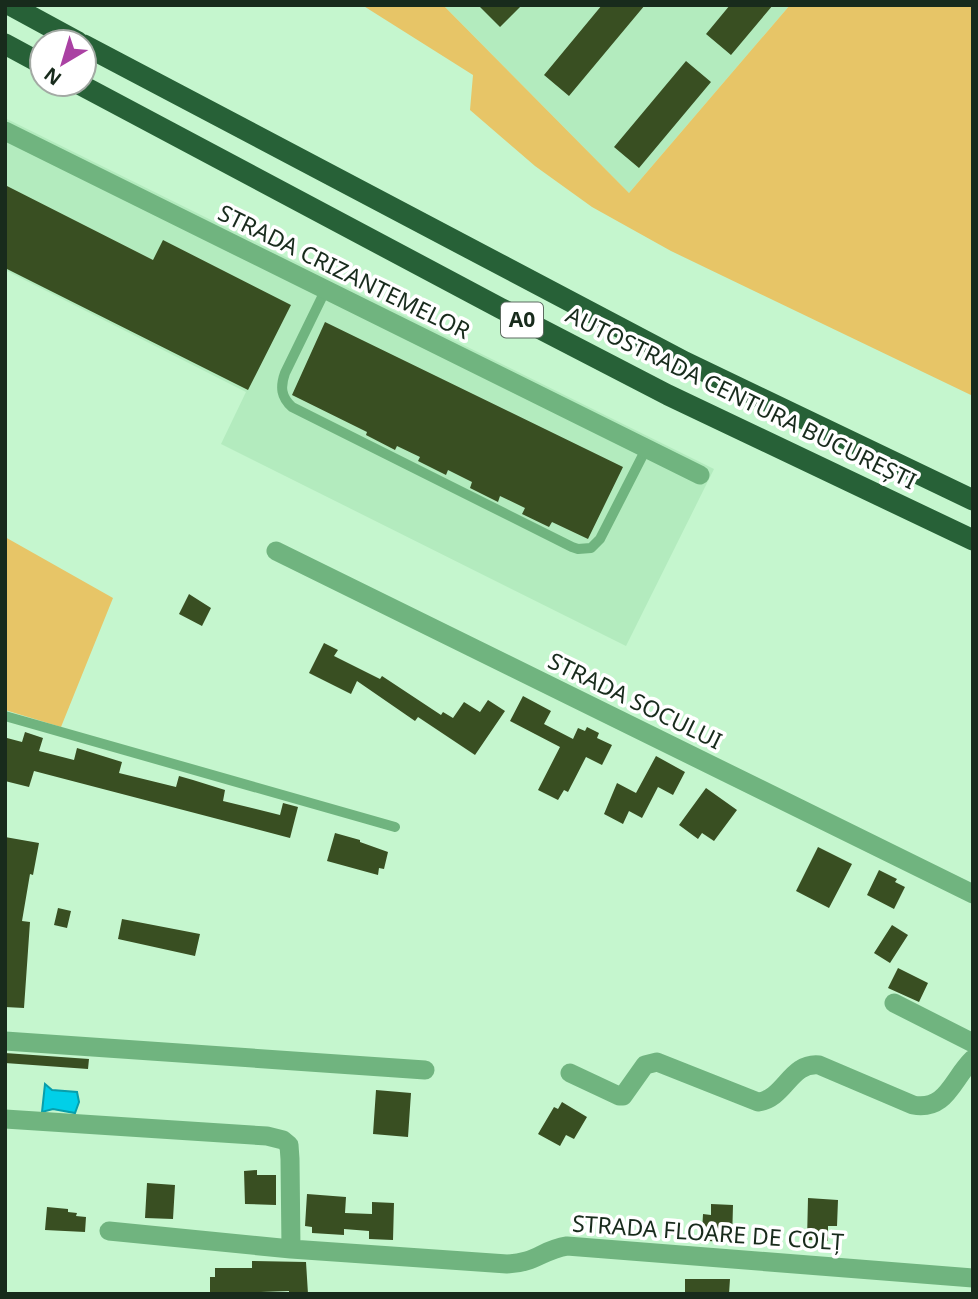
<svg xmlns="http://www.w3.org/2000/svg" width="978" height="1299" font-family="'Noto Sans',sans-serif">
<rect width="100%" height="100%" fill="#c5f6ce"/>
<!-- built -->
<path fill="#b3ebbe" d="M 443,5 L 790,5 L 629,193 Z
M 5,118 L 714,469 L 626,646 L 221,444 L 246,392 L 5,270 Z"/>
<!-- green -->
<path fill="#e7c567" d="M 362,5 L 443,5 L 629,193 L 790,5 L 973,5 L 973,396 L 671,251 L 592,207 L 535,166 L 470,110 L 473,75 Z
M 5,537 L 113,598 L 61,727 L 5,710 Z"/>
<!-- water -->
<path fill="#01cfe8" stroke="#089eab" stroke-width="2" d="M 45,1084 L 52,1090 L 77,1092 L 79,1102 L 75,1113 L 53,1109 L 42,1112 Z"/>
<!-- building -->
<path fill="#394f22" d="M 478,5 L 522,5 L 500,27 Z
M 602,5 L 645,5 L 569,96 L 544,75 Z
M 730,5 L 773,5 L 731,55 L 706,34 Z
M 686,61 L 711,82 L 639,168 L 614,147 Z
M 5,185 L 153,260 L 163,240 L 291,305 L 248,390 L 5,268 Z
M 325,322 L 623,467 L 588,539 L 552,522 L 549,527 L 522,514 L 525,508 L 500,496 L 498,502 L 470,488 L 472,482 L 448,470 L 446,475 L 418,461 L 420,457 L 397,446 L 395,450 L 366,435 L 367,432 L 292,395 Z
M 189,594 L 211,608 L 202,626 L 179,614 Z
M 324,643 L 338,650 L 334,656 L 380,679 L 382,676 L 441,715 L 443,712 L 453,718 L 464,702 L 480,712 L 488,700 L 505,711 L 475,755 L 418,717 L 415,721 L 357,681 L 351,694 L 309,673 Z
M 523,696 L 551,711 L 544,724 L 573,739 L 578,728 L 585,731 L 587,727 L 599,733 L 597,738 L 612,745 L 602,765 L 586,757 L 568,792 L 564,790 L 558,800 L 538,790 L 560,747 L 510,721 Z
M 25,732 L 43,738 L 39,751 L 74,760 L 77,748 L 122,762 L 119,773 L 176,787 L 179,776 L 193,780 L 225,790 L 223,801 L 280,815 L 283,803 L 298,807 L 290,838 L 34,771 L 29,787 L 5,781 L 7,738 L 22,742 Z
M 656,756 L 685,772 L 673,795 L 658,787 L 642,818 L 629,811 L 623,824 L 604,814 L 617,783 L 636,793 Z
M 706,788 L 737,810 L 714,841 L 702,833 L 698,839 L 679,825 Z
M 335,833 L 360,840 L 360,842 L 388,852 L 384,869 L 379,868 L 378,875 L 327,861 Z
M 5,837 L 39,843 L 33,875 L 30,874 L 22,921 L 30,922 L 24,1008 L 5,1007 Z
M 818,847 L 852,864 L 829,908 L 796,891 Z
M 879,870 L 897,879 L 895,882 L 905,887 L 894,909 L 867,895 Z
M 58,908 L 71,911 L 67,928 L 54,925 Z
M 122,919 L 200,934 L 195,956 L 118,939 Z
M 892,925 L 908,935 L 890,963 L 874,953 Z
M 898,968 L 928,983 L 919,1002 L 888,988 Z
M 5,1053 L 89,1059 L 88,1069 L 5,1063 Z
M 376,1090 L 411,1093 L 408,1137 L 373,1134 Z
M 562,1102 L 587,1117 L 574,1139 L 566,1135 L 560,1146 L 538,1134 L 554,1107 L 558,1109 Z
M 257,1170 L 257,1175 L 276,1175 L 276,1205 L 245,1204 L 244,1171 Z
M 147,1183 L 175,1185 L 173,1219 L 145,1218 Z
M 307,1194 L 346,1197 L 345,1213 L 372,1214 L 372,1202 L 394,1203 L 393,1240 L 369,1239 L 369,1231 L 344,1229 L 344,1235 L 312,1233 L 312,1227 L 305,1226 Z
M 808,1198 L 838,1200 L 837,1226 L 828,1226 L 828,1241 L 807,1240 Z
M 711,1204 L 733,1205 L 732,1242 L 707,1241 L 708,1233 L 702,1232 L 703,1214 L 711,1215 Z
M 47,1207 L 68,1209 L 68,1212 L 77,1213 L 76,1216 L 86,1217 L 85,1232 L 45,1230 Z
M 252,1261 L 306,1262 L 308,1294 L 289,1294 L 289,1291 L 210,1294 L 210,1277 L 215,1277 L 215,1268 L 252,1268 Z
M 685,1279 L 730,1279 L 729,1294 L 685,1294 Z"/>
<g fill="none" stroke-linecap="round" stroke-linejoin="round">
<!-- lane -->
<path stroke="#70b47f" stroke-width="10" d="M 325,291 L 285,373 C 280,387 281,397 292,407 L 572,547 L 578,549 L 591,548 L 600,539 L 646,449
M 5,716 L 395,827"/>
<!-- street -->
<path stroke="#70b47f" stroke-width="19" d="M 5,131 L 700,475
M 276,551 L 973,894
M 894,1003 L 973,1043
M 5,1041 L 425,1070
M 570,1073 L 619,1096 L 623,1096 L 645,1065 L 657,1062 L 758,1102 C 785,1099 790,1062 819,1065 L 913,1105 C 947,1111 952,1079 973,1059
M 5,1119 L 267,1136 L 283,1140 L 289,1145 L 290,1159 L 291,1249
M 109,1231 L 291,1249 L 507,1264 C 536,1263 542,1250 567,1246 L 973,1278"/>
<!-- highway -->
<path stroke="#276137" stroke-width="21" d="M 10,5 L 78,42
M 5,44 L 42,64
M 84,45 L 685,362 L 973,500
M 79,84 L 500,308 L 668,395 L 973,540"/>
</g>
<g text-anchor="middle" stroke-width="7" stroke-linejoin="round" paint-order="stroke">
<!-- shield labels -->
<rect fill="#fff" stroke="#5d6b60" stroke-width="2" x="501" y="302.5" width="42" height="35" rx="5"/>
<g font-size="21" font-weight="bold" fill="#182b1c">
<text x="522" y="327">A0</text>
</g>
<!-- street labels -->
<g font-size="23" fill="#182b1c" stroke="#fff">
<text transform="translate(344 272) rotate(26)" y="8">STRADA CRIZANTEMELOR</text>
<text transform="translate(741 398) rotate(26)" y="8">AUTOSTRADA CENTURA BUCUREȘTI</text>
<text transform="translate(635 701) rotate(26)" y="8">STRADA SOCULUI</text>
<text transform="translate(708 1233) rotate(4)" y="8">STRADA FLOARE DE COLȚ</text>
</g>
</g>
<!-- border -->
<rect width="978" height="1299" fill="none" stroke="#182b1c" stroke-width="14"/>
<!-- north arrow -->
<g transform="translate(63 63) rotate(218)"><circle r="33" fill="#ffffff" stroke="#a3aaa4" stroke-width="2"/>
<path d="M0-5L12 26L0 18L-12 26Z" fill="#aa41a3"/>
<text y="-10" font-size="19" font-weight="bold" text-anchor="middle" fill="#182b1c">N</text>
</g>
</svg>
